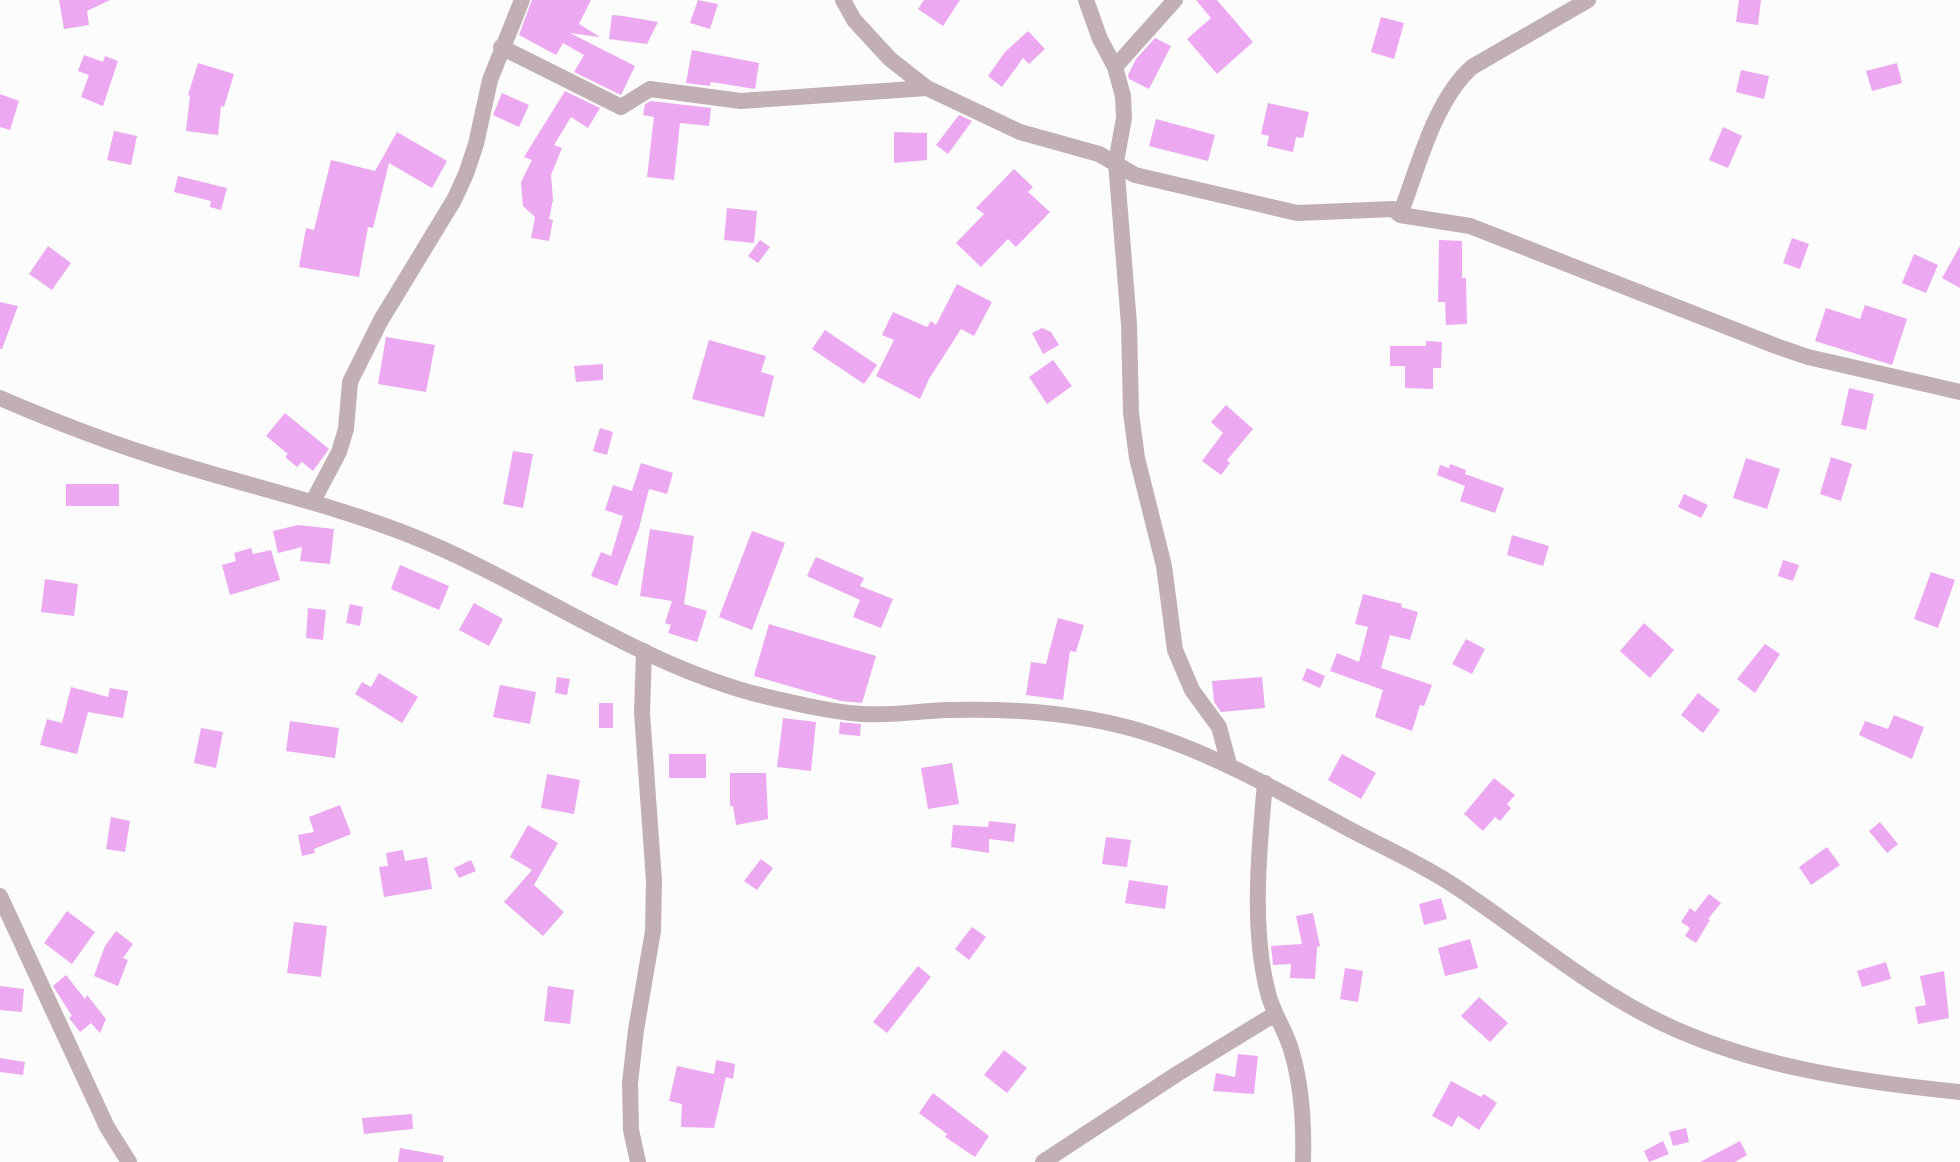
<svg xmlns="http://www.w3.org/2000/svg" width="1960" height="1162" font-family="Rubik,sans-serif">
<rect width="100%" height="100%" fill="#fcfcfc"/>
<!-- building -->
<path fill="#eda8f2" d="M 59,0 L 110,0 L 87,11 L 89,25 L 64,29 Z
M 532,0 L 591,0 L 579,24 L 600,37 L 570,33 L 635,66 L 621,95 L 574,72 L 584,55 L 563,43 L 556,55 L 519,35 Z
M 698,0 L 718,4 L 710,29 L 690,23 Z
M 924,0 L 960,0 L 943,26 L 918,9 Z
M 1196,0 L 1217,0 L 1253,42 L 1217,74 L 1187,39 L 1211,18 Z
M 1739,0 L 1761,0 L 1758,25 L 1736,22 Z
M 612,15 L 623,16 L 658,22 L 647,44 L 609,39 Z
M 1381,17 L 1404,23 L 1394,59 L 1371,52 Z
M 1028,31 L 1045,49 L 1029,64 L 1023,58 L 1002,87 L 988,76 L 1005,52 Z
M 1155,38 L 1171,46 L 1149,89 L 1129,79 L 1128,75 L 1136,59 Z
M 692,50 L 759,63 L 755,89 L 711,82 L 710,86 L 686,83 Z
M 84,55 L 103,62 L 105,56 L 118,61 L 103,106 L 81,97 L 89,75 L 78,71 Z
M 198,63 L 234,74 L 224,107 L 221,106 L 218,135 L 186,131 L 190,96 L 188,95 Z
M 1897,63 L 1902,83 L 1872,91 L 1866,71 Z
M 1741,70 L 1769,76 L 1764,99 L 1736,92 Z
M 565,91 L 600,108 L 588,128 L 571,117 L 554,145 L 562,148 L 551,175 L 553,200 L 549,219 L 553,220 L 549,241 L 531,238 L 535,217 L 523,206 L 521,182 L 532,160 L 524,157 Z
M 502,93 L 529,105 L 519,127 L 493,115 Z
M 0,94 L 19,101 L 10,130 L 0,127 Z
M 651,101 L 711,108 L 709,126 L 680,123 L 674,180 L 647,177 L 654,117 L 643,115 L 645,104 Z
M 1268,103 L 1309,112 L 1303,138 L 1296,137 L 1293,152 L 1267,146 L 1269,136 L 1261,134 Z
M 959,115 L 972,121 L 948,154 L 936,145 Z
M 1156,119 L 1215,135 L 1208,161 L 1149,146 Z
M 1723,127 L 1742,136 L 1728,168 L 1709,160 Z
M 114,131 L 137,136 L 131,165 L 107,160 Z
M 397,132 L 447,161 L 432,188 L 389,163 L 373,228 L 368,227 L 359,277 L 299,267 L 306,228 L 314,230 L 331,160 L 375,171 Z
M 894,132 L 927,133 L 927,160 L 894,163 Z
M 1014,169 L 1033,187 L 1028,192 L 1050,212 L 1016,247 L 1008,239 L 981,267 L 956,243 L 984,214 L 976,208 Z
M 178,176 L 227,188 L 221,210 L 210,207 L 211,201 L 174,192 Z
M 727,208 L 757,211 L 754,243 L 724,240 Z
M 1792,238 L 1809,244 L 1800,269 L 1783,263 Z
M 760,240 L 770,247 L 758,263 L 748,256 Z
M 1439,240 L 1462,241 L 1462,278 L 1466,278 L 1467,324 L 1446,325 L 1445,302 L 1438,302 Z
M 48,246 L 71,263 L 52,290 L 29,274 Z
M 1960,246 L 1960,288 L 1942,278 Z
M 1914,254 L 1938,265 L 1926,293 L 1902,283 Z
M 957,284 L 992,302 L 974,336 L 961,329 L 929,379 L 920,399 L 876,376 L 894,340 L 882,335 L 893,312 L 927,327 L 931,321 L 936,325 Z
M 0,302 L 18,306 L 2,349 L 0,349 Z
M 1865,305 L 1907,319 L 1892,365 L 1815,341 L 1826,308 L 1860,319 Z
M 1042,328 L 1051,332 L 1059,345 L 1043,354 L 1032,333 Z
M 825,330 L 877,365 L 864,384 L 812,349 Z
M 386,337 L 435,345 L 426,392 L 378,384 Z
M 709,340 L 766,356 L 761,372 L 774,376 L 764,417 L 692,399 Z
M 1426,341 L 1442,342 L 1441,368 L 1433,368 L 1433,389 L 1405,388 L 1405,366 L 1390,366 L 1390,346 L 1426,346 Z
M 1053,360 L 1072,386 L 1047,404 L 1029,377 Z
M 603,364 L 603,380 L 576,382 L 574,366 Z
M 1849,388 L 1874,394 L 1866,430 L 1841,425 Z
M 1226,405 L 1253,429 L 1227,460 L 1230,463 L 1221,475 L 1202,461 L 1223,433 L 1211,422 Z
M 285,413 L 329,449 L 313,471 L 302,462 L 297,467 L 285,457 L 288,454 L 266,436 Z
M 600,428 L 613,432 L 607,455 L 593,451 Z
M 513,451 L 533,454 L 523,508 L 503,504 Z
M 1831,457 L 1852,464 L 1841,501 L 1820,494 Z
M 1746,458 L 1780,469 L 1767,509 L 1733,498 Z
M 641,463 L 673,473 L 667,494 L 649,489 L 639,528 L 617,586 L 591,576 L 601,552 L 611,556 L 623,516 L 605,510 L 613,485 L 632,491 Z
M 1450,464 L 1466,470 L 1465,474 L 1504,488 L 1495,513 L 1460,501 L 1465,486 L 1437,475 L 1440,465 L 1449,468 Z
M 66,484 L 119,484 L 119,506 L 66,506 Z
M 1684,494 L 1708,505 L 1701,518 L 1678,507 Z
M 298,525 L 334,529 L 330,564 L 300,561 L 302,547 L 278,553 L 273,531 Z
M 650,529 L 694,536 L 684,604 L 707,611 L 697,642 L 668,633 L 671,625 L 665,623 L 672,601 L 640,596 Z
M 752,531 L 785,543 L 752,630 L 719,617 Z
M 1512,535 L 1549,546 L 1543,566 L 1507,555 Z
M 251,548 L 253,554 L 271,550 L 280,580 L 230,595 L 222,565 L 236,561 L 234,553 Z
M 816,557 L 864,578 L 860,586 L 893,599 L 881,628 L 853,617 L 860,600 L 807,576 Z
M 1783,560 L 1799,565 L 1793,581 L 1778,576 Z
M 400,565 L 449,586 L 439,610 L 391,589 Z
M 1931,572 L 1955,580 L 1938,628 L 1914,619 Z
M 45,579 L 78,584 L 74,616 L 41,612 Z
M 1363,594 L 1402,604 L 1401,607 L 1418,612 L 1410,640 L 1390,635 L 1381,668 L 1432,685 L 1424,706 L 1420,705 L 1412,731 L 1375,717 L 1383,690 L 1330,671 L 1337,653 L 1359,662 L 1368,627 L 1355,624 Z
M 474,603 L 503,619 L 489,646 L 459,630 Z
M 350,604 L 363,607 L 360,626 L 346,623 Z
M 308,608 L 326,610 L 323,640 L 306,638 Z
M 1058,618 L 1084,625 L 1076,652 L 1070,651 L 1063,700 L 1026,695 L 1031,662 L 1046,664 Z
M 1644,623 L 1674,650 L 1650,678 L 1620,651 Z
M 769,624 L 876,656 L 862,703 L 841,701 L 754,676 Z
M 1466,639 L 1485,649 L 1472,674 L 1452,664 Z
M 1765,644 L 1780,654 L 1755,693 L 1737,679 Z
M 1307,668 L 1325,676 L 1320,688 L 1302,680 Z
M 379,673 L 418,697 L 402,723 L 355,694 L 362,682 L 371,687 Z
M 557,677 L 570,679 L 567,695 L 555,693 Z
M 1262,677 L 1265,708 L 1221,712 L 1214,702 L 1212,681 Z
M 500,685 L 536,692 L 530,724 L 493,717 Z
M 71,687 L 108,697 L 110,688 L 128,691 L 123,718 L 88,712 L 77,754 L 40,745 L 47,719 L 62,723 Z
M 1698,693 L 1720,710 L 1703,733 L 1681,715 Z
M 599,703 L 613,703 L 613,728 L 599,728 Z
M 1894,715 L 1924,727 L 1912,759 L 1859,735 L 1865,721 L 1888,729 Z
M 783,718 L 816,722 L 811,771 L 777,767 Z
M 290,721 L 339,728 L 335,758 L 286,751 Z
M 840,722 L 861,724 L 860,736 L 839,734 Z
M 201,728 L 223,732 L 216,768 L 194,763 Z
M 669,754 L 706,754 L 706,778 L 669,778 Z
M 1342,754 L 1376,773 L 1361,799 L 1328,780 Z
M 952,763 L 959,804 L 928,809 L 921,768 Z
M 730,773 L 766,773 L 768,819 L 736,825 L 733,806 L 730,806 Z
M 547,774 L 580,780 L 574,814 L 541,808 Z
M 1494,778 L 1515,795 L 1507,804 L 1511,808 L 1500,821 L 1495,817 L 1483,831 L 1464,814 Z
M 340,805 L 351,834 L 314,849 L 315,853 L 302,856 L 298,835 L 314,832 L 309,817 Z
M 111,817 L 130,821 L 125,852 L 106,849 Z
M 989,821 L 1016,824 L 1014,842 L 989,839 L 989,853 L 951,847 L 953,825 L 988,827 Z
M 1880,822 L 1898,844 L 1887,853 L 1869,831 Z
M 528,825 L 558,843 L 534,885 L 564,912 L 543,936 L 504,902 L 532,870 L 510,857 Z
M 1106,837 L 1131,840 L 1127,867 L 1102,864 Z
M 1827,847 L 1840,865 L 1811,885 L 1799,867 Z
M 403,850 L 405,861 L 427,857 L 432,889 L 384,897 L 379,867 L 388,866 L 386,853 Z
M 761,859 L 773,868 L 757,890 L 744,881 Z
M 471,860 L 476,871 L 459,878 L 454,868 Z
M 1129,880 L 1168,886 L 1165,909 L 1125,903 Z
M 1709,894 L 1721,903 L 1708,919 L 1710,920 L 1696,943 L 1685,936 L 1690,928 L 1681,922 L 1690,908 L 1695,912 Z
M 1441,898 L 1447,919 L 1424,925 L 1419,904 Z
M 67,911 L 95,932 L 72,964 L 44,943 Z
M 1313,913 L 1320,946 L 1317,947 L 1315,979 L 1290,978 L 1291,964 L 1273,965 L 1271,946 L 1302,944 L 1296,916 Z
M 294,922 L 327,926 L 321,977 L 287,973 Z
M 972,927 L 986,937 L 969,960 L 955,949 Z
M 116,931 L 133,944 L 123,958 L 128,960 L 118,986 L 94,976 L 105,946 Z
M 1470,939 L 1478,968 L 1445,976 L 1438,948 Z
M 1886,962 L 1891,979 L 1862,987 L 1857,971 Z
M 918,966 L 931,977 L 887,1033 L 873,1022 Z
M 1345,968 L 1363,971 L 1358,1002 L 1340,999 Z
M 1944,971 L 1949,1018 L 1918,1024 L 1915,1007 L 1926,1005 L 1920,976 Z
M 66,975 L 85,999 L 87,995 L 106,1019 L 100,1033 L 91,1023 L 80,1032 L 69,1018 L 72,1016 L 53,986 Z
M 0,986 L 24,989 L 22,1012 L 0,1010 Z
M 548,986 L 574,990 L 570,1024 L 544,1021 Z
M 1479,997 L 1508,1023 L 1490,1042 L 1461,1016 Z
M 1004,1050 L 1027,1068 L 1007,1093 L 984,1075 Z
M 1238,1054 L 1258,1056 L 1254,1094 L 1213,1091 L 1216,1073 L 1235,1077 Z
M 0,1058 L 25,1062 L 23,1075 L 0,1072 Z
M 716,1060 L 735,1064 L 733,1079 L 726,1077 L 714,1128 L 681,1127 L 682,1104 L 669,1101 L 677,1066 L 714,1074 Z
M 1451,1081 L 1481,1097 L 1484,1094 L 1497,1103 L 1479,1130 L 1458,1116 L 1452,1127 L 1432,1116 Z
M 933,1093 L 989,1136 L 975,1157 L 945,1137 L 947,1134 L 919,1113 Z
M 412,1114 L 413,1129 L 364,1134 L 362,1118 Z
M 1686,1128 L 1689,1142 L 1673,1146 L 1669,1132 Z
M 1663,1141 L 1669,1154 L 1649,1162 L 1644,1151 Z
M 1740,1141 L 1747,1155 L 1735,1162 L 1700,1162 Z
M 400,1148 L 444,1156 L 443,1162 L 398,1162 Z"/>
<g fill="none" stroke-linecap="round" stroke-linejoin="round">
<!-- minor -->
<path stroke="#c1afb3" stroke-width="16" d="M 843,0 L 854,20 L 890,59 L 927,88 L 1020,132 L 1099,154 L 1135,175 L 1297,213 L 1393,209 L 1400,215 L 1470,226 L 1776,346 L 1808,357 L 1960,392
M 1086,0 L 1100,39 L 1115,67 L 1123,96 L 1124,118 L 1116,162 L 1129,324 L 1131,413 L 1137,458 L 1164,566 L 1175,650 L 1192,690 L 1219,727 L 1229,764
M 501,47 L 621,107 L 650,89 L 741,101 L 927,88
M 1115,67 L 1175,0
M 1400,215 C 1418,168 1434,101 1472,67 L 1588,0
M 313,501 L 339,452 L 346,429 L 350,382 L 381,320 L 454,200 L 466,174 L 476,144 L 490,80 L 522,0
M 1265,783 C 1259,849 1251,929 1268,993 C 1273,1014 1287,1032 1292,1053 C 1302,1087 1304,1127 1303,1162
M 0,896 L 107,1127 L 129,1162
M 638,1162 L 631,1130 L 630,1083 L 636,1030 L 653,931 L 654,881 L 642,713 L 644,651
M 1043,1162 L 1177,1074 L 1275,1014"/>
<!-- tertiary -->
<path stroke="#c1afb3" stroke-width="16" d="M 0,398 C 51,420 105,441 159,458 C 243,485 329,503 412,536 C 532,584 641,667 768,697 C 798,704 832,712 862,714 C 890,716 919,711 947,710 C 1018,708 1089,713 1156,736 C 1224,759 1284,794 1347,828 C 1381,846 1417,862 1450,883 C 1521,929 1585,986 1662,1023 C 1754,1067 1860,1082 1960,1092"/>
</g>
</svg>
